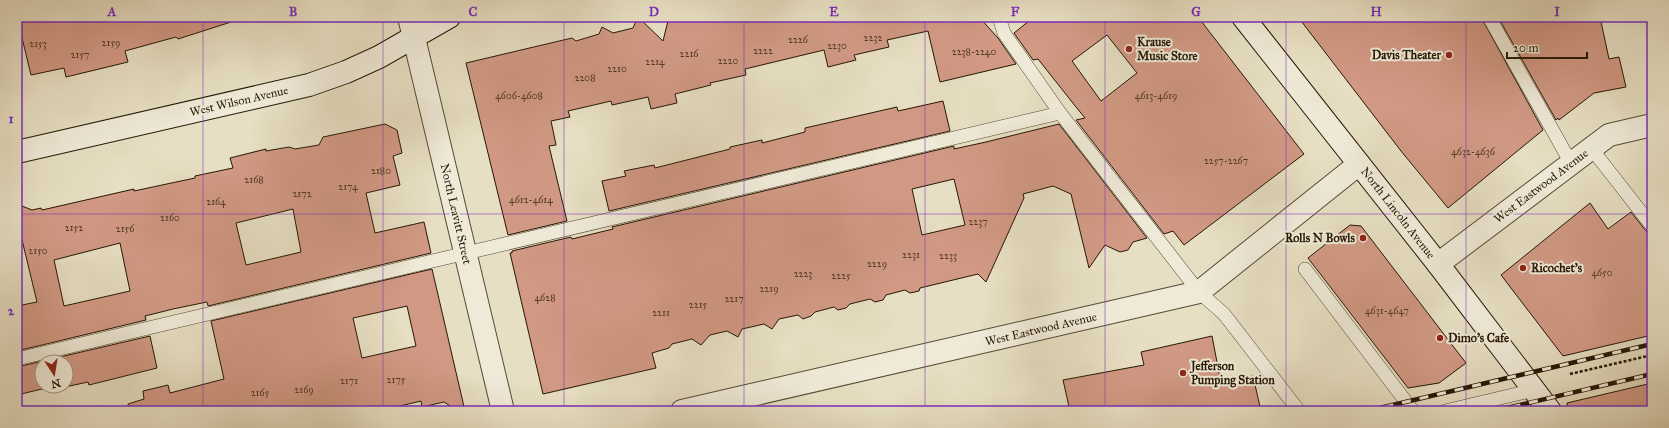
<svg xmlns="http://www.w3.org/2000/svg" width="1669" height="428" font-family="'IM FELL Great Primer',serif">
<rect width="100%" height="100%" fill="#e7dfc3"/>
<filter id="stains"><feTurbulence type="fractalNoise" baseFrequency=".005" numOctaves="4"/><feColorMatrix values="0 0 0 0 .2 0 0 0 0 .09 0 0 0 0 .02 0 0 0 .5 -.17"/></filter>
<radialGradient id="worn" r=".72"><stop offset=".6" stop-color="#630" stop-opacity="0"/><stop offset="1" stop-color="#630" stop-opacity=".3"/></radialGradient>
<!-- building -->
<path fill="#d19984" stroke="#251704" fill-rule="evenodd" d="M 17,17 L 231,17 L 231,22 L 178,39 L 176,37 L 125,51 L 128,62 L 66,77 L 64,68 L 31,75 Z
M 638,17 L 663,41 L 669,17 L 979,17 L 998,38 L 1016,64 L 940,82 L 928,31 L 887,40 L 889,47 L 854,55 L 856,60 L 828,67 L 824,50 L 745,69 L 746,75 L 710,83 L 711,85 L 675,94 L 677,103 L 651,109 L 648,97 L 612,105 L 611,101 L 568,111 L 570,117 L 551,121 L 556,145 L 549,146 L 567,221 L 508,235 L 466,63 L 572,38 L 576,41 L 599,34 L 602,27 L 613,33 L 633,28 Z
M 1034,17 L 1198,17 L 1304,154 L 1184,245 L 1173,231 L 1164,234 L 1076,120 L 1085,118 L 1076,107 L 1038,59 L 1033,60 L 1014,33 ZM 1107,35 L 1137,73 L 1101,101 L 1072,61 Z
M 1298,17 L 1481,17 L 1543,130 L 1448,208 L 1401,151 Z
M 1498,17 L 1600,17 L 1609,59 L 1619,57 L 1626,87 L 1594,93 L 1559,120 L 1558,118 L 1556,120 Z
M 943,101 L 950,131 L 609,211 L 602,181 L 626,176 L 624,171 L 654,165 L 655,168 L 730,149 L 730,147 L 762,140 L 762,143 L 805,132 L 805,128 L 897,107 L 898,111 Z
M 385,124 L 397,130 L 402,153 L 393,156 L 400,185 L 366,193 L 375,233 L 424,222 L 431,253 L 208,306 L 207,302 L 173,309 L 145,316 L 146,320 L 17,351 L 17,306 L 37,302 L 17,219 L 17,204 L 32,210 L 41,208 L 42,210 L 134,189 L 134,191 L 195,178 L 195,176 L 233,168 L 230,158 L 266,149 L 266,151 L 289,147 L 295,149 L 319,145 L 323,137 ZM 293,209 L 301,252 L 246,265 L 236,223 ZM 120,243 L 130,291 L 64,306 L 54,260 Z
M 1059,124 L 1147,238 L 1133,242 L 1128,250 L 1120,252 L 1105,245 L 1089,268 L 1071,194 L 1053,186 L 1023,194 L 1024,198 L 986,282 L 978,274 L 920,288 L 919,291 L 910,293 L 905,290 L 886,295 L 883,300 L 875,302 L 870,299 L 850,304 L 846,308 L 838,310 L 834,307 L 815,312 L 811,316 L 803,319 L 798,315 L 779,319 L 772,329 L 764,324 L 742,329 L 738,337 L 727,331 L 710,335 L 701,345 L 692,339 L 672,344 L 669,348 L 652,353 L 656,368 L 543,394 L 510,253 L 512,253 L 512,251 L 571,237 L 572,239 L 613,229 L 612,227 L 954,146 L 954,149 L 986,142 ZM 954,179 L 965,225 L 922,235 L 912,189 Z
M 1590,203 L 1608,229 L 1631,212 L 1646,231 L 1652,236 L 1652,335 L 1563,356 L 1501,275 Z
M 1350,225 L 1361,226 L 1466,363 L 1439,383 L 1408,388 L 1308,258 Z
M 432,269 L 465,411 L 458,411 L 444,402 L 422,407 L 421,401 L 379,411 L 129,411 L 128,404 L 144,399 L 143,391 L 168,385 L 170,393 L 224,379 L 211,321 ZM 407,306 L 416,346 L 362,358 L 353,318 Z
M 150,336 L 157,368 L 89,385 L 88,382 L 47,391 L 46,388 L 17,395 L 17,367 ZM 42,362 L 66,362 L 66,386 L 42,386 Z
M 1212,336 L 1221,383 L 1253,376 L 1261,411 L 1070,411 L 1063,380 L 1144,365 L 1141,352 Z
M 1652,383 L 1652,411 L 1568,411 L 1567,403 Z"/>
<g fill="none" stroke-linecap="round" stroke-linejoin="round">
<defs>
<path id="lane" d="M 999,17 L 1004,33 L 1060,113 L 1199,292 L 1224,314 L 1299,411
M 1489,17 L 1571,163
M 1591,148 L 1652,226
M 1305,269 L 1413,411
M 17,359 L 1060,113
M 1445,411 L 1534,390"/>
<path id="street" d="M 409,17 L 503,411
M 1438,264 L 1609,135 L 1652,125
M 682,411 L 1199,292 L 1359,164"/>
<path id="secondary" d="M 1243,17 L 1438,264 L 1550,411
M 17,152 L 309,85 L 346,72 L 379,57 L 449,17"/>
</defs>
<!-- lane casing -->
<use href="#lane" stroke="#564934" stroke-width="14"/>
<!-- street casing -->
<use href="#street" stroke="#564934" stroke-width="24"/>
<!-- secondary casing -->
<use href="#secondary" stroke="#251704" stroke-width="24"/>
<!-- path -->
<path stroke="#251704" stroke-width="2.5" stroke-dasharray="3 2" stroke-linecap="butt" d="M 1570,374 L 1652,355"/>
<!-- lane -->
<use href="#lane" stroke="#efead8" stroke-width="13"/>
<!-- street -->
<use href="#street" stroke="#efead8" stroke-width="22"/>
<!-- secondary -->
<use href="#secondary" stroke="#efead8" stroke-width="22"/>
<defs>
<path id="rail" d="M 1367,411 L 1652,344
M 1494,411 L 1652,374"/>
</defs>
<!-- rail casing -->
<use href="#rail" stroke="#251704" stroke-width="4.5"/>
<!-- rail -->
<use href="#rail" stroke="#efead8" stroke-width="3" stroke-dasharray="9" stroke-linecap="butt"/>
</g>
<!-- grid -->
<path fill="none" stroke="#7b2cbf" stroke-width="1" stroke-opacity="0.55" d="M 203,17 L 203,411M 383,17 L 383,411M 564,17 L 564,411M 744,17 L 744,411M 925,17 L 925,411M 1105,17 L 1105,411M 1286,17 L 1286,411M 1466,17 L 1466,411M 17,214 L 1652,214"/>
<!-- markers -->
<g fill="#8f2418" stroke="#efead8" stroke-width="1.5">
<circle cx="1129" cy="49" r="4"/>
<circle cx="1449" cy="55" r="4"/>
<circle cx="1363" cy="238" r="4"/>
<circle cx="1523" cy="268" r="4"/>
<circle cx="1440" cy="338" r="4"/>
<circle cx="1183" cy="373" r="4"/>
</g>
<g text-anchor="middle" stroke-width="4" stroke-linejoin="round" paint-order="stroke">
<!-- number labels -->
<g font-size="10" fill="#503824">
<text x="873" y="41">2232</text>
<text x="798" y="43">2226</text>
<text x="111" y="46">2159</text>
<text x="38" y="47">2153</text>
<text x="837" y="49">2230</text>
<text x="763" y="54">2222</text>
<text x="974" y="55">2238-2240</text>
<text x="689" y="57">2216</text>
<text x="80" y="58">2157</text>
<text x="728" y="64">2220</text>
<text x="655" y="65">2214</text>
<text x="617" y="72">2210</text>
<text x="585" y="81">2208</text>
<text x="519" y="99">4606-4608</text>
<text x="1156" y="99">4613-4619</text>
<text x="1473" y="155">4632-4636</text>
<text x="1226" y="164">2257-2267</text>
<text x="381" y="174">2180</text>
<text x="254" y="183">2168</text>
<text x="348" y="190">2174</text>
<text x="302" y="197">2172</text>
<text x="531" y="203">4612-4614</text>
<text x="216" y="205">2164</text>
<text x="170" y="221">2160</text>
<text x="978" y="225">2237</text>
<text x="74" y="231">2152</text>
<text x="125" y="232">2156</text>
<text x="38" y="254">2150</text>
<text x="911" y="258">2231</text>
<text x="948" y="259">2233</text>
<text x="877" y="267">2229</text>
<text x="1602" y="276">4650</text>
<text x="803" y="277">2223</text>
<text x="841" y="279">2225</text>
<text x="769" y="292">2219</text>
<text x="545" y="301">4628</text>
<text x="734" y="302">2217</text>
<text x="698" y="308">2215</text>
<text x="1387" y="314">4631-4647</text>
<text x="661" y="316">2211</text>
<text x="396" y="383">2175</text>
<text x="349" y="384">2171</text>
<text x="304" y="393">2169</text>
<text x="260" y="396">2165</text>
</g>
<!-- poi labels -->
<g font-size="12" font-weight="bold" fill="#251704" stroke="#efead8" text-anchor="start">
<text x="1137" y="46">Krause<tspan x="1137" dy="14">Music Store</tspan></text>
<text x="1441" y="59" text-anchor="end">Davis Theater</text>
<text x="1355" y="242" text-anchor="end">Rolls N Bowls</text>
<text x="1531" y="272">Ricochet's</text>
<text x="1448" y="342">Dimo's Cafe</text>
<text x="1191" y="370">Jefferson<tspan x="1191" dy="14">Pumping Station</tspan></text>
</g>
<!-- street labels -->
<g font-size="12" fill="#251704" stroke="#efead8">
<text transform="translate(239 101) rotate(-13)" y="4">West Wilson Avenue</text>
<text transform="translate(1541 186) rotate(-37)" y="4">West Eastwood Avenue</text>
<text transform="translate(1398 213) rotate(52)" y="4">North Lincoln Avenue</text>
<text transform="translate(456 214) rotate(77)" y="4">North Leavitt Street</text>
<text transform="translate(1041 329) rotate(-13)" y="4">West Eastwood Avenue</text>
</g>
</g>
<!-- margin -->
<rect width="1669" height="428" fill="none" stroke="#e7dfc3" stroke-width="44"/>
<!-- north arrow -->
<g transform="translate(54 374) rotate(168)"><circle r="19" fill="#efead8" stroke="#9e9683"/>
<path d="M0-3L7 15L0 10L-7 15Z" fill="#8f2418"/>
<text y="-6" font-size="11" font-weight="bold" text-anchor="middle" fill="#251704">N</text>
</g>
<!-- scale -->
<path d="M1507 52v6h80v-6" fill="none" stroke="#251704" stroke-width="2"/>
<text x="1513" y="52" font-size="12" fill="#251704" stroke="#efead8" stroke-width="3" paint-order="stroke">20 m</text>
<rect x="22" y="22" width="1625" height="384" fill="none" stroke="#7b2cbf" stroke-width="1.5"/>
<g font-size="13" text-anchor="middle" font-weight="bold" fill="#7b2cbf">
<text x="112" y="16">A</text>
<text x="293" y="16">B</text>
<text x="473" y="16">C</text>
<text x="654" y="16">D</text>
<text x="834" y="16">E</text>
<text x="1015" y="16">F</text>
<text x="1196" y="16">G</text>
<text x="1376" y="16">H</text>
<text x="1557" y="16">I</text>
<text x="11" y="123">1</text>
<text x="11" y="315">2</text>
</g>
<rect width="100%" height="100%" filter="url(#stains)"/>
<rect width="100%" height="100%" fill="url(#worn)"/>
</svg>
